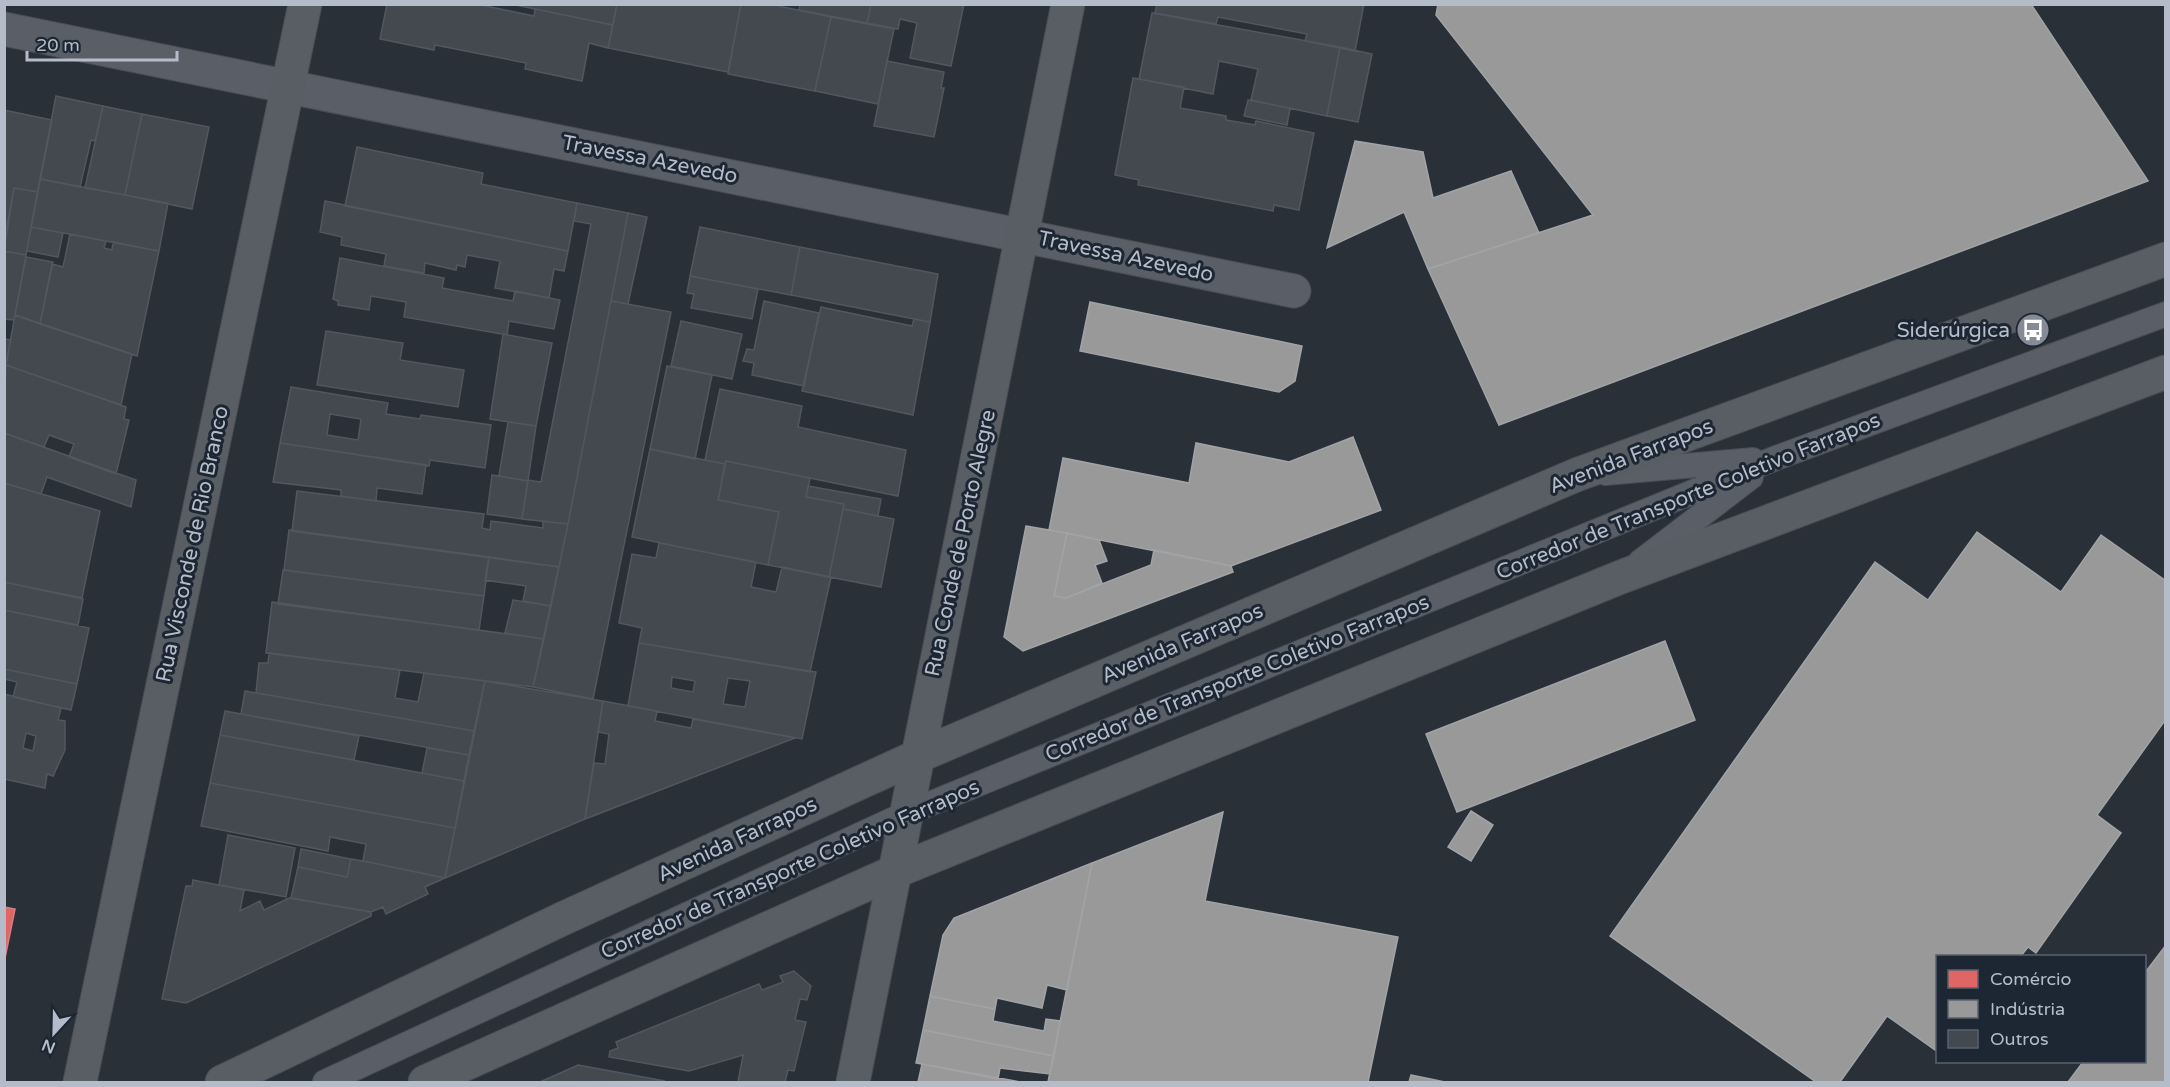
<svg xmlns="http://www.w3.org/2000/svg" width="2170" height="1087" font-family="'Varela Round',sans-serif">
<rect width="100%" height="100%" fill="#2a3038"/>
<!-- shops -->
<path fill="#e06666" stroke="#d38084" stroke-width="1.5" d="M 4,907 L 15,909 L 4,963 Z"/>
<!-- industry -->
<path fill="#999" stroke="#a1a4a7" stroke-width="1.5" d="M 1438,4 L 2031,4 L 2148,181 L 1499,425 L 1428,269 L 1593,215 L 1436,15 Z
M 1355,141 L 1423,152 L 1433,198 L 1511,171 L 1539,233 L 1428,269 L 1404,212 L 1327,248 Z
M 1090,302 L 1302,346 L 1295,381 L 1279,392 L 1080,351 Z
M 1353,437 L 1381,510 L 1231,566 L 1049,530 L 1063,458 L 1189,483 L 1196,443 L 1289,462 Z
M 1026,526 L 1067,533 L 1054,596 L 1066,598 L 1151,565 L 1154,550 L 1231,566 L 1233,572 L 1023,651 L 1004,637 Z
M 1977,532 L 2061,592 L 2101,535 L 2166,581 L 2166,719 L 2097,815 L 2121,833 L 2036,953 L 2028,947 L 2021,956 L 1938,956 L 1938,1052 L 1887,1016 L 1840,1082 L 1816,1082 L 1610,936 L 1875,562 L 1928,600 Z
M 1067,533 L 1099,540 L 1107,561 L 1095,565 L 1102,583 L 1066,598 L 1054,596 Z
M 1665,641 L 1695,720 L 1457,812 L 1426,734 Z
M 1471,811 L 1493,825 L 1471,861 L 1448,847 Z
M 1223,812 L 1205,901 L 1398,937 L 1368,1082 L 1048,1082 L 1092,863 Z
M 1092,863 L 1067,990 L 1047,985 L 1042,1008 L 997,998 L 995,1009 L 930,996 L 943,935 L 954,918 Z
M 2166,945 L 2166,1082 L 2068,1082 L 2083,1062 L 2144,1062 L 2144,974 Z
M 930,996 L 995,1009 L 993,1021 L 1044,1031 L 1046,1019 L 1060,1021 L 1054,1056 L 923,1030 Z
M 923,1030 L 1054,1056 L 1050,1074 L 1000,1068 L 998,1079 L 916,1063 Z
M 922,1064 L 983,1075 L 1020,1082 L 918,1082 Z
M 1411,1075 L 1445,1082 L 1409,1082 Z"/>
<!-- building -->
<path fill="#444950" stroke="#52575f" stroke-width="1.5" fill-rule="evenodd" d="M 387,4 L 476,4 L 534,16 L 535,9 L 613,25 L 608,48 L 589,43 L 582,81 L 525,69 L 526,63 L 435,45 L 434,50 L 380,39 Z
M 511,4 L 617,4 L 613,25 Z
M 617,4 L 741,5 L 728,72 L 608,48 Z
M 769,4 L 831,17 L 815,91 L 728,74 L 741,4 Z
M 800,4 L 871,4 L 867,23 L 799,10 Z
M 871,4 L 964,4 L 951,66 L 910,58 L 917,23 L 900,19 L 898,29 L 867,23 Z
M 1157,4 L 1364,4 L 1355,51 L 1305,41 L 1307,34 L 1218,17 L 1216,24 L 1155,13 Z
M 1152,13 L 1340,47 L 1327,116 L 1251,100 L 1258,69 L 1219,61 L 1213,94 L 1139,79 Z
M 831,17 L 894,29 L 878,104 L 815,91 Z
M 1340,47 L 1372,54 L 1358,122 L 1327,116 Z
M 887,61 L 944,72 L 941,88 L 944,88 L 934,137 L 874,126 Z
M 1133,78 L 1184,87 L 1180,108 L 1226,116 L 1226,120 L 1255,125 L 1256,121 L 1314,133 L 1299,210 L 1274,205 L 1273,211 L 1138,185 L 1139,180 L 1115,175 Z
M 56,96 L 103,106 L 95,141 L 91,140 L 80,187 L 40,179 Z
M 1248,100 L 1290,108 L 1287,125 L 1244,116 Z
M 103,106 L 142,114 L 125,195 L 85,188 Z
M 4,110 L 52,120 L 38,192 L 14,188 L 4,242 Z
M 142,114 L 209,127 L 192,209 L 125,195 Z
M 357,147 L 483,173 L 481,184 L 577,203 L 568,251 L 345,206 Z
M 40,179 L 168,203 L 159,251 L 31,227 Z
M 14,188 L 38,192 L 26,255 L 4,251 Z
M 325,201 L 568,251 L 564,271 L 554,269 L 549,298 L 495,288 L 500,261 L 467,255 L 465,267 L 457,265 L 456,270 L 425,263 L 424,273 L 384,266 L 386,254 L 341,245 L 342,237 L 320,232 Z
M 577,203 L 628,213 L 568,524 L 522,519 L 528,480 L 541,482 L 591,224 L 574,221 Z
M 628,213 L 647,217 L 628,304 L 611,301 Z
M 31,227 L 63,233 L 58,257 L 27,251 Z
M 700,227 L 800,247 L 791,295 L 690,276 Z
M 70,234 L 106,241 L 104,248 L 112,250 L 113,242 L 159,251 L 137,356 L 40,324 L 52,264 L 63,267 Z
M 800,247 L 938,274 L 930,322 L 791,295 Z
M 4,251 L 26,255 L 14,320 L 4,319 Z
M 26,257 L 53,262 L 40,324 L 15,315 Z
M 340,258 L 444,278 L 442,288 L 513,301 L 515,291 L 560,300 L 554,329 L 509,321 L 507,335 L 404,317 L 406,302 L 371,296 L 369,310 L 338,305 L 338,301 L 333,299 Z
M 690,276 L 758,289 L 752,319 L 691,308 L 694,294 L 687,293 Z
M 611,301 L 671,312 L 593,699 L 533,687 L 568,524 Z
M 764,301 L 819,313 L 804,386 L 752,375 L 754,363 L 743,361 L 747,349 L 754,350 Z
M 821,307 L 912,326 L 914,319 L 930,322 L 913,415 L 802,391 Z
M 15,315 L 132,354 L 121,405 L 6,365 Z
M 681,321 L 742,334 L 732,379 L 671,366 Z
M 326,331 L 403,343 L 400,360 L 464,370 L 458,407 L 317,385 Z
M 503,334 L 552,343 L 536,426 L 490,419 Z
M 4,339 L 11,340 L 4,371 Z
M 6,365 L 126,407 L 124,419 L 129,420 L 116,474 L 69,457 L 74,444 L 49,435 L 44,447 L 4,433 Z
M 667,366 L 712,375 L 695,459 L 650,449 Z
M 291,387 L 388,403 L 386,414 L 420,419 L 421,415 L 491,425 L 485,468 L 430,460 L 429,466 L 280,443 ZM 330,414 L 361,419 L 358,440 L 327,435 Z
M 720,389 L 802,406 L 798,427 L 906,450 L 898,496 L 726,461 L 725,464 L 705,460 Z
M 508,422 L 536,426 L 528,481 L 499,476 Z
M 4,433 L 136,480 L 131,507 L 47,477 L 41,494 L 4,483 Z
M 280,443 L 426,465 L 422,494 L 377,488 L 376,501 L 341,496 L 341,490 L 273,482 Z
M 650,449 L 725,464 L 718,500 L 779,512 L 768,565 L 632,537 Z
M 726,461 L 810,478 L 806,497 L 844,504 L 829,577 L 768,565 L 779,512 L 718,500 Z
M 492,475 L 528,481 L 522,519 L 487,514 Z
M 4,483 L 100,511 L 82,598 L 4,582 Z
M 808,486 L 881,499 L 878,516 L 843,509 L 844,504 L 806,497 Z
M 297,491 L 484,514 L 482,528 L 490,530 L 491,521 L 543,528 L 543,521 L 568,524 L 559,567 L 292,531 Z
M 843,509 L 894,519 L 881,587 L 829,577 Z
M 289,530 L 489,557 L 484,596 L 284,570 Z
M 659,543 L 756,562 L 751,587 L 776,592 L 782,567 L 831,577 L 810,672 L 639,643 L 642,628 L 619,623 L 632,554 L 656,558 Z
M 489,557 L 559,567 L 551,606 L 523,601 L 526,586 L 485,580 Z
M 283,570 L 484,596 L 479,630 L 278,604 Z
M 4,582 L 83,599 L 78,625 L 4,610 Z
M 513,600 L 551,606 L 544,639 L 505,633 Z
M 272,602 L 544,639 L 533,687 L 266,653 Z
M 4,610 L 89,628 L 77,684 L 4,669 Z
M 639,643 L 816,672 L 802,739 L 628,706 ZM 672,677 L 695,681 L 693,692 L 671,688 ZM 728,678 L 750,681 L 745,707 L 723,704 Z
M 269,653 L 400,670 L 395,698 L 418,702 L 424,673 L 485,681 L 474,731 L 256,693 L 259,663 L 268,663 Z
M 4,669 L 77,684 L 71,710 L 13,697 L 17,682 L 4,679 Z
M 485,681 L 603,701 L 585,819 L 445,878 Z
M 245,691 L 474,731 L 469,755 L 241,714 Z
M 4,694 L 61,708 L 58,720 L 65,721 L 65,750 L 53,776 L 47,774 L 45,788 L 4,779 ZM 26,733 L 36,736 L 33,751 L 23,748 Z
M 603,701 L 657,711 L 655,721 L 691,728 L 693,719 L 795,738 L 585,819 L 594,763 L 605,764 L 609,734 L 598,732 Z
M 225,711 L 359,736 L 354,760 L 220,735 Z
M 220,735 L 464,781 L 455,828 L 210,783 Z
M 427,748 L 469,755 L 464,781 L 422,773 Z
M 210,783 L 455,828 L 445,878 L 363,861 L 366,844 L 330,837 L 328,851 L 201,826 Z
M 228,835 L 295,848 L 286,897 L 219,885 Z
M 301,849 L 351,859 L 347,877 L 298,867 Z
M 351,859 L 363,861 L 445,878 L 425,887 L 428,894 L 386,914 L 383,907 L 371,912 L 291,898 L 298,867 L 347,877 Z
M 193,880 L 244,890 L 240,911 L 260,901 L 264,910 L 289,898 L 371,912 L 371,916 L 186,1003 L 162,999 L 186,886 L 192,886 Z
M 794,971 L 811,986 L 807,1000 L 800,999 L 795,1020 L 806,1022 L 794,1071 L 788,1070 L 785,1082 L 738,1082 L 743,1055 L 689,1071 L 609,1057 L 610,1051 L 618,1048 L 616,1042 L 759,984 L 762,990 L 783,982 L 780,976 Z
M 578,1065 L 665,1081 L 540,1082 Z"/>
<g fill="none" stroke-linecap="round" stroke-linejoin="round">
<defs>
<path id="lane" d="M 1605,473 L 1753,460
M 1640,562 L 1751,477
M 325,1082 L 905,814 L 1776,458 L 2166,314"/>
<path id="street" d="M 4,29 L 1294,291"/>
<path id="secondary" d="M 80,1082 L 305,4
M 222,1082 L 562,919 L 916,757 L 1576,475 L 2166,259
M 425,1082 L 894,872 L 1621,577 L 2166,372
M 853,1082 L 1068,4"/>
</defs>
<!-- lane casing -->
<use href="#lane" stroke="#484c53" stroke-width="26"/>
<!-- street casing -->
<use href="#street" stroke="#484c53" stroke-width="35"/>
<!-- secondary casing -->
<use href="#secondary" stroke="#484c53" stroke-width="35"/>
<!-- lane -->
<use href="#lane" stroke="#5a5e66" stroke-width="24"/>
<!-- street -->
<use href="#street" stroke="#5a5e66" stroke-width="33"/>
<!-- secondary -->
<use href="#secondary" stroke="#595d64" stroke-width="33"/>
</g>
<!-- icons -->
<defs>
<symbol id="bus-disc" viewBox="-11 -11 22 22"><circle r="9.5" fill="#848b96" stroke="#1d2633"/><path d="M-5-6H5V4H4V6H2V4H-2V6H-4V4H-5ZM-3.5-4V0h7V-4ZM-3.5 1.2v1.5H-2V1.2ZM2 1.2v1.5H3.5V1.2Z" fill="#fff"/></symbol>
</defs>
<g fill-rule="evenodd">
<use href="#bus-disc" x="2014" y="311" width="38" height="38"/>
</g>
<g text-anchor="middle" stroke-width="6" stroke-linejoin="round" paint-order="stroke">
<!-- street labels -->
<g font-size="21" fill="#b4bcc9" stroke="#1d2633">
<text transform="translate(650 159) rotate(11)" y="7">Travessa Azevedo</text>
<text transform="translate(1126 256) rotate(12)" y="7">Travessa Azevedo</text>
<text transform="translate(1631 456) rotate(-21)" y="7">Avenida Farrapos</text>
<text transform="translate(1688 496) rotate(-22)" y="7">Corredor de Transporte Coletivo Farrapos</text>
<text transform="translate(960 543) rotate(-78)" y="7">Rua Conde de Porto Alegre</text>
<text transform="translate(192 544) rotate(-78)" y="7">Rua Visconde de Rio Branco</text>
<text transform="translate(1182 643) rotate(-23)" y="7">Avenida Farrapos</text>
<text transform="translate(1237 678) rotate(-22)" y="7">Corredor de Transporte Coletivo Farrapos</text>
<text transform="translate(737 839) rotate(-25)" y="7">Avenida Farrapos</text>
<text transform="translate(790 869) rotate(-24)" y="7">Corredor de Transporte Coletivo Farrapos</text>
</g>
<!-- poi labels -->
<g font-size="21" fill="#b4bcc9" stroke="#1d2633" text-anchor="end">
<text x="2010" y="337">Siderúrgica</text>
</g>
</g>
<!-- border -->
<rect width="2170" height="1087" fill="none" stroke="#b4bcc9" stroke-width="12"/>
<!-- legend -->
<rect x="1936" y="955" width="210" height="108" fill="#1d2633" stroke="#59626f" stroke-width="1.5"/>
<rect x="1948" y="970" width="30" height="18" fill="#e06666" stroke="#59626f" stroke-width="1.5"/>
<text x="1990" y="985" font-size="18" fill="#b4bcc9">Comércio</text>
<rect x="1948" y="1000" width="30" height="18" fill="#999999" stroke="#59626f" stroke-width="1.5"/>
<text x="1990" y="1015" font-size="18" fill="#b4bcc9">Indústria</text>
<rect x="1948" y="1030" width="30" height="18" fill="#444950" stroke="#59626f" stroke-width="1.5"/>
<text x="1990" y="1045" font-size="18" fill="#b4bcc9">Outros</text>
<!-- north arrow -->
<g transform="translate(54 1033) rotate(202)" stroke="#1d2633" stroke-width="4.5" paint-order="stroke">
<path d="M0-4.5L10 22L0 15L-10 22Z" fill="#b4bcc9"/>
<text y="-9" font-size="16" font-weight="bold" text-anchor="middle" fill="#b4bcc9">N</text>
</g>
<!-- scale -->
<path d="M27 51v9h150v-9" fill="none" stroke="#b4bcc9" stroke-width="3"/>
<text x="36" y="51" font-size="18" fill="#b4bcc9" stroke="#1d2633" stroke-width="4.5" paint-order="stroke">20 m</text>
</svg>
